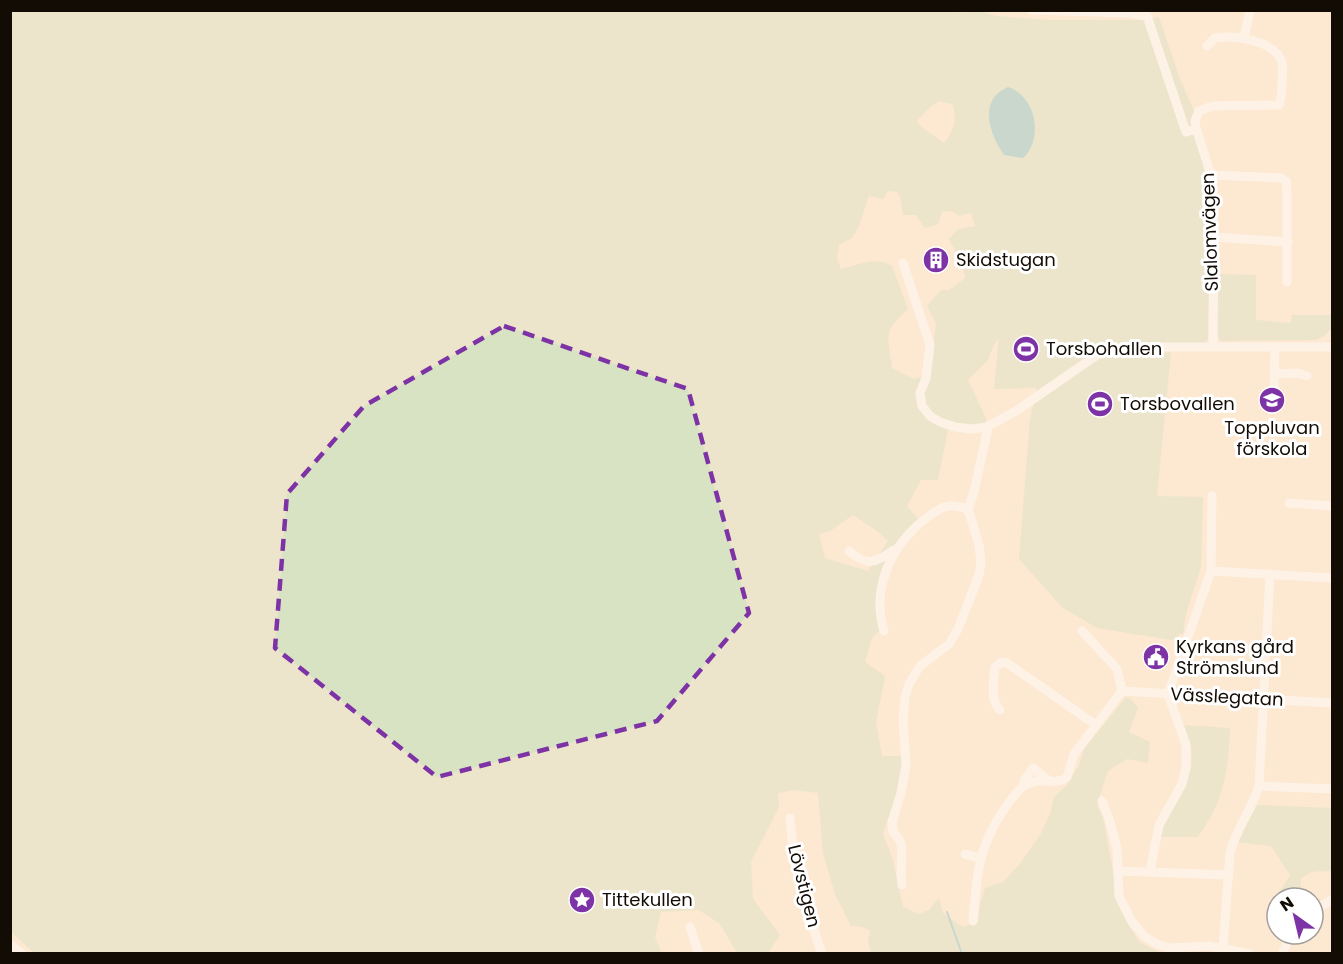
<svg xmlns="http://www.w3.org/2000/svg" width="1343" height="964" font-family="Poppins,sans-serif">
<rect width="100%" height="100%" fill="#fde8d1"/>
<!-- green -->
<path fill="#d8e3c3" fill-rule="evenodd" d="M 957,10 L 958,13 L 979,11 L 996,16 L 1049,20 L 1140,20 L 1159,17 L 1180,79 L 1194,111 L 1191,123 L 1198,141 L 1206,180 L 1210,216 L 1208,339 L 1205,343 L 1142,343 L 1142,355 L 1171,352 L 1157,496 L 1203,497 L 1201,567 L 1186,614 L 1183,634 L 1179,634 L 1177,641 L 1097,628 L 1063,608 L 1019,559 L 1030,419 L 1037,388 L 994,389 L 999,338 L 994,344 L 988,360 L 968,380 L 986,418 L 985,431 L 948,430 L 938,480 L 921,480 L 907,506 L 921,522 L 879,583 L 880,630 L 872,638 L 865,662 L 885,676 L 876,722 L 882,756 L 903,756 L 901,791 L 887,821 L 883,834 L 893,860 L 903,907 L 919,914 L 929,910 L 939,898 L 943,913 L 963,927 L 978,922 L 980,904 L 985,888 L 1003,882 L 1019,865 L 1040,835 L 1050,814 L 1054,797 L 1067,785 L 1079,765 L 1084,749 L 1126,697 L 1131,699 L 1138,708 L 1129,732 L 1150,742 L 1148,763 L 1127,759 L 1108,771 L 1097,805 L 1103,817 L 1120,909 L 1139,942 L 1161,953 L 871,953 L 868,942 L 870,931 L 862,927 L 851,926 L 835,894 L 823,854 L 818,793 L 794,790 L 778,793 L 779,807 L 751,862 L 753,899 L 780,935 L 768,953 L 737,953 L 720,924 L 699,910 L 661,912 L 655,937 L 662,954 L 35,954 L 11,932 L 11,11 ZM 940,101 L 952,104 C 958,119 954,131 944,143 L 920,126 L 917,121 L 932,105 ZM 888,191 L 897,192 L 900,197 L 903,215 L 916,215 L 925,228 L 938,224 L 942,212 L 952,211 L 959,216 L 971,213 L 975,226 L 958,229 L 949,239 L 962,263 L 965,278 L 949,290 L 941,290 L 927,306 L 936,324 L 930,374 L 914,379 L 892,368 C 888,334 882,333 908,309 L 892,266 C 876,256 858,265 841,269 L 837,259 L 839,245 L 852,238 L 858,228 L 869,196 L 883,199 ZM 853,515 L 877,531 L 888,541 L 868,571 L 825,558 L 819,534 L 830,531 Z
M 1217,274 L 1256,275 L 1256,320 L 1291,323 L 1292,315 L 1332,315 L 1332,328 L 1324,336 L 1316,340 L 1220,341 C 1212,328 1217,291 1217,274 Z
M 1184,725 L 1230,728 C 1229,768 1223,806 1197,837 L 1160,837 C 1169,807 1196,782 1191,748 C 1190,740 1186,732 1184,725 Z
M 1257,805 L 1332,808 L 1332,871 C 1319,872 1312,869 1301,879 L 1301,898 L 1277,898 L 1277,911 L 1269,909 L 1290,875 L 1271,846 L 1237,842 Z"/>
<!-- water -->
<path fill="#89c4c6" d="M 1008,87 C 1036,96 1044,139 1023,158 L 1004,155 C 990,135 977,100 1008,87 Z"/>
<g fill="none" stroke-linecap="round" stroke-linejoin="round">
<!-- stream -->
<path stroke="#89c4c6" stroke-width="2" d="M 947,912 L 962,954"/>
<!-- minor -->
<path stroke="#fff" stroke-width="9" d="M 1031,10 L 1128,13 L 1147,16 L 1186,132 L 1196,128
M 1244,39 L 1250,10
M 1207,46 L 1215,38 C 1234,35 1276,40 1282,63 C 1283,68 1282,76 1282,82 C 1282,90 1282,97 1279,105 L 1212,106 L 1199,111 L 1195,121 L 1196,128 L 1211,175 L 1214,237 L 1213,347
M 1211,175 L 1281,178 L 1286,181 L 1287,190 L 1287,282
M 1214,237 L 1288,242
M 903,263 L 930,345 L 926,378 L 920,393 L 922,406 L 930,416 L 940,422 L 955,427 L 972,429 L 987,427 L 1016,411 L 1097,355 L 1125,347 L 1332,347
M 1275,374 L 1298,373 L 1307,376
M 1274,386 L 1275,348
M 1289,503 L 1332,506
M 849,551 C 867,567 875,563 894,550
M 1211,571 L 1332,578
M 884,631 C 871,588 891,546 925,519 C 932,514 940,507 949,506 C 955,505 962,508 968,509
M 1122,691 L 1332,703
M 1000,710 C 989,698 994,682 995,667 L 1002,662 L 1007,663 L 1096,725
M 1023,786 L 1024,781 L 1033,768 L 1048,780
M 1259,786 L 1332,789
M 1102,801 L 1110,822 L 1117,849 L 1119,896 L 1132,922 L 1144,936 L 1157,944 L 1169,948 L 1209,946 L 1250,954
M 790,818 L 794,860 L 804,900 L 822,954
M 965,854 L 979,858
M 1118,871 L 1229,875
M 1150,871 L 1159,825 L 1182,784 L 1186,768 L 1186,745 L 1168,694 L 1211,571 L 1212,496
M 902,885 L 901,874 L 902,847 L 899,839 L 893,832 L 892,822 L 901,793 L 906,765 L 903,720 L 905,697 L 909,684 L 920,666 L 949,644 L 958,629 L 979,575 L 981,563 L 979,545 L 968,509 L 974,492 L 987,433 L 987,427
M 1313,911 L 1332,900
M 973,921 C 977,877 977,849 1003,811 C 1009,802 1015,792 1024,786 C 1040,775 1055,787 1067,777 L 1074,754 L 1122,691 L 1117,669 L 1082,631
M 690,927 L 699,954
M 10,944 L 22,954
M 1223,947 L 1230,853 C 1236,829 1252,809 1259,786 L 1270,574
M 1282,954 L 1291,934"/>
</g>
<!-- marked area -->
<path d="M0 0H1343V964H0ZM 504,326 L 688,389 L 749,613 L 657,721 L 437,777 L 275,648 L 287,494 L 364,406 Z" fill="#fde8d1" fill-opacity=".55" fill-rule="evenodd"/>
<path fill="none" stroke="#7d33a5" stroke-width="4.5" stroke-dasharray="12 8" stroke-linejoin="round" d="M 504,326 L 688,389 L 749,613 L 657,721 L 437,777 L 275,648 L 287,494 L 364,406 Z"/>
<!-- icons -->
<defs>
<symbol id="building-disc" viewBox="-11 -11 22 22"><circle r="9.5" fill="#7d33a5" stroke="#fff"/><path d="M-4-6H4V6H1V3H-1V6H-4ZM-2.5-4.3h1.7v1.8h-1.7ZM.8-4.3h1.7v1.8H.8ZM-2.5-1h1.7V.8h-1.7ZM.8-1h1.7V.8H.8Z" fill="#fff"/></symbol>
<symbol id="stadium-disc" viewBox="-11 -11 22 22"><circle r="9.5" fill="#7d33a5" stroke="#fff"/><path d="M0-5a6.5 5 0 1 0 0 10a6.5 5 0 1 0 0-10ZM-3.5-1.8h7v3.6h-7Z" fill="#fff"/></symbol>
<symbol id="school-disc" viewBox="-11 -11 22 22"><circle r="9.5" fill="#7d33a5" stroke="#fff"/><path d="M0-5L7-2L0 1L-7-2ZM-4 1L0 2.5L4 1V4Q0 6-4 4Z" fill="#fff"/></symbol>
<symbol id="civic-disc" viewBox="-11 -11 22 22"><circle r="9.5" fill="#7d33a5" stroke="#fff"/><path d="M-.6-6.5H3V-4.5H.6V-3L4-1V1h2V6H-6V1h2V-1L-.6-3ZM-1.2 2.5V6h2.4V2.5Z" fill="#fff"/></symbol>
<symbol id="sight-disc" viewBox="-11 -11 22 22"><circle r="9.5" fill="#7d33a5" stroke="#fff"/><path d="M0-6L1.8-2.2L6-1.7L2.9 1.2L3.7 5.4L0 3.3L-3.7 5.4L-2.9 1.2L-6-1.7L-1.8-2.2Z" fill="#fff"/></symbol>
</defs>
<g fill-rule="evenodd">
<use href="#building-disc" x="921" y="245" width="30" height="30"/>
<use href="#stadium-disc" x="1011" y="334" width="30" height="30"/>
<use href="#school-disc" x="1257" y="385" width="30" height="30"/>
<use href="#stadium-disc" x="1085" y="389" width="30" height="30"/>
<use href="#civic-disc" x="1141" y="642" width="30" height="30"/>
<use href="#sight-disc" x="567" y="885" width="30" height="30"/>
</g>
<g text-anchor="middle" stroke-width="6" stroke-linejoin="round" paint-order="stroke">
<!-- street labels -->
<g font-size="18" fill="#130c05" stroke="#fff">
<text transform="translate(1210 232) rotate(-92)" y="6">Slalomvägen</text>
<text transform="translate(1227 697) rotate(3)" y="6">Vässlegatan</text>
<text transform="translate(804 886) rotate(76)" y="6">Lövstigen</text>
</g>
<!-- poi labels -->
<g font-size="18" fill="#130c05" stroke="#fff" text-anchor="start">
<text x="956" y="266">Skidstugan</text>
<text x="1046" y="355">Torsbohallen</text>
<text x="1120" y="410">Torsbovallen</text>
<text x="1272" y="434" text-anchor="middle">Toppluvan<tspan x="1272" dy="21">förskola</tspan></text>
<text x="1176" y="653">Kyrkans gård<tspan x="1176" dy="21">Strömslund</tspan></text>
<text x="602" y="906">Tittekullen</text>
</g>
</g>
<!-- border -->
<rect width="1343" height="964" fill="none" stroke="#130c05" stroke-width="24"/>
<!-- north arrow -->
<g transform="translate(1295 916) rotate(326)"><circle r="28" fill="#ffffff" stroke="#a19e9b" stroke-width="1.5"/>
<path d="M0-4.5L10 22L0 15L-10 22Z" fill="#7d33a5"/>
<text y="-9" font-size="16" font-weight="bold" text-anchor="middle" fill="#130c05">N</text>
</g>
</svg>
